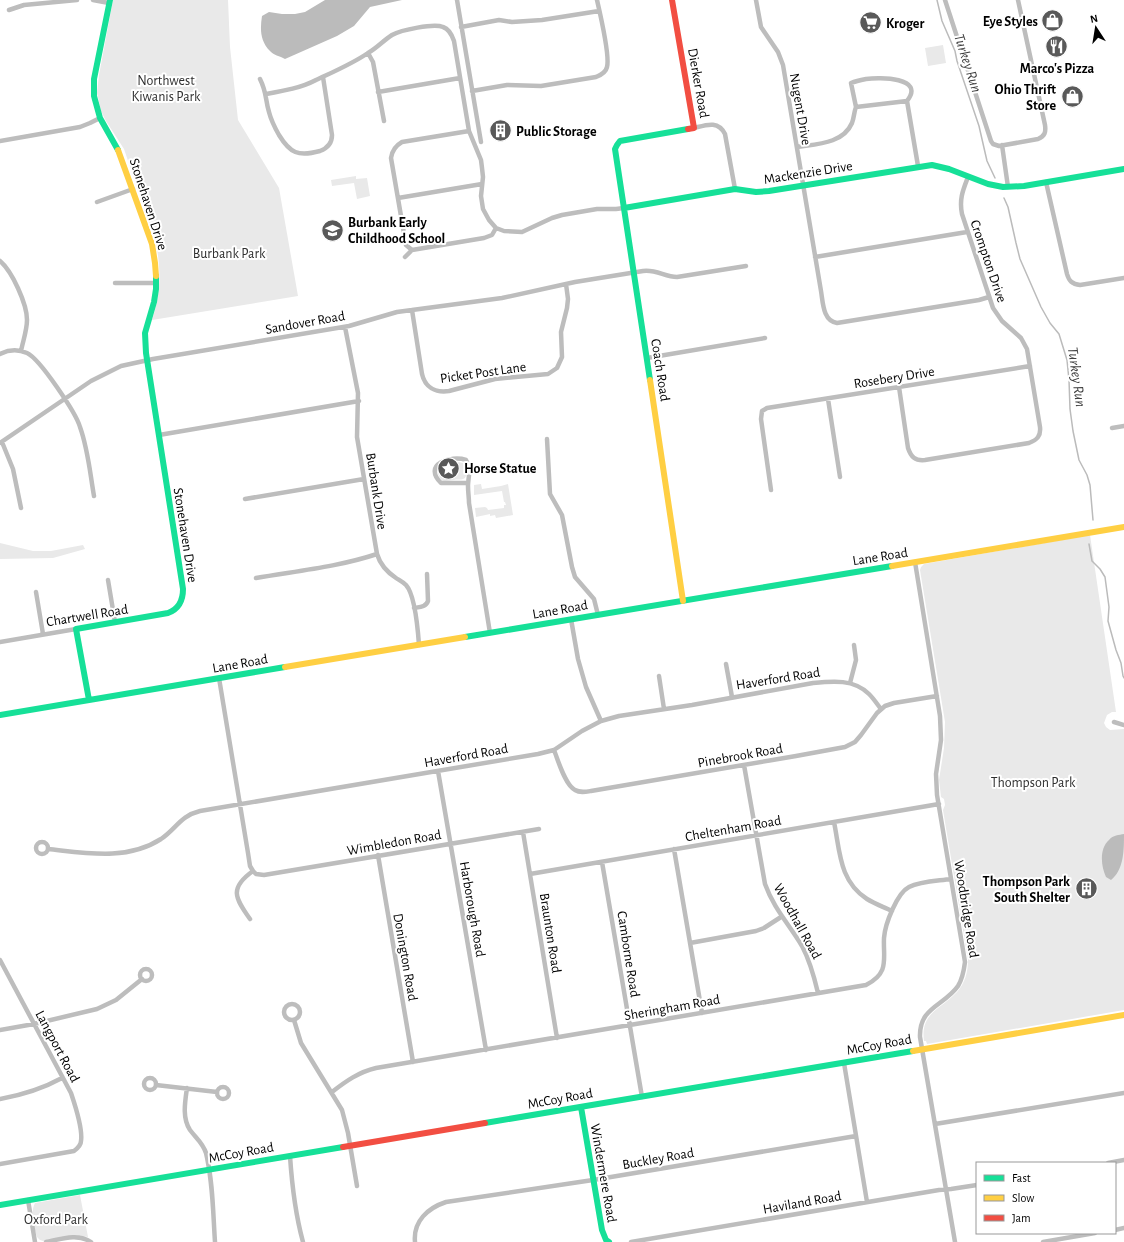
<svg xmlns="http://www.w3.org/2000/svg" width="1124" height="1242" font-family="'Alegreya Sans',sans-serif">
<rect width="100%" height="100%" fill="#fff"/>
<!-- green -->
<path fill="#e9e9e9" d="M 113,0 L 228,0 L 230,47 L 238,120 L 279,188 L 298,296 L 152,320 C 161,294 161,270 156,243 L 124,149 L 106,121 L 101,111 L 97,93 L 99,75 Z
M 943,45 L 946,63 L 928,66 L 925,48 Z
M 356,176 L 356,179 L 367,178 L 370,196 L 357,199 L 354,183 L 332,186 L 331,180 Z
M 458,462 L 463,463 C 466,467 469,477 463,479 C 461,480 456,479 454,480 C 450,480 445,482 441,480 C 440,478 439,476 438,474 C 435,463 451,462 458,462 Z
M 481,484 L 482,489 L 501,486 L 508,484 L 513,515 L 496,518 L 495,515 L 490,516 L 490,514 L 476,517 L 475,508 L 485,507 L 487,508 L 488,510 L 504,508 L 504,505 L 506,505 L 505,502 L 504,502 L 502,491 L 474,495 L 474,485 Z
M 1090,535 L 1116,712 L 1112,712 L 1107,715 L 1104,723 L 1106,727 L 1110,730 L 1124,729 L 1124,1010 L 927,1044 L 926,1041 L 924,1041 C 920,1013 941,1009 957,992 C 965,983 968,972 968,960 L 943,810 L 945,805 L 944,799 L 941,797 L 939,780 L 944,748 L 945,722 L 920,570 L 921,567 L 924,564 Z
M 0,543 L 33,551 L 51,551 L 83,545 L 85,549 L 53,558 L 0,559 Z
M 80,1195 L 88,1237 L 77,1235 L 43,1241 L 40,1240 L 37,1237 C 34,1228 30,1212 35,1203 Z"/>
<!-- water -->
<path fill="#bbb" d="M 325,0 L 402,0 L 370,7 L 354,26 L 337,36 L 285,59 C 280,56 273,55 270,51 C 260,41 260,29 262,16 L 269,12 L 282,14 L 295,14 L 305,12 Z
M 1124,834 C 1124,850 1124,870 1111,880 L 1106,877 C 1101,866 1099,849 1109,840 C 1113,835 1119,835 1124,834 Z"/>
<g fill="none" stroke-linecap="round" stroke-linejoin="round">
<!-- stream -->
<path stroke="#bbb" stroke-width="1.5" d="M 937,0 L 942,21 L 955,51 L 957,61 L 979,126 L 987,161 L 995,178
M 1004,198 L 1008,207 L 1016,243 L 1020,259 L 1041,307 L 1050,323 L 1059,334 L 1067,360 L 1069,380 L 1070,409 L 1073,431 L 1079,460 L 1087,475 L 1090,485 L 1093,520
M 1089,544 L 1092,561 L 1100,569 L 1105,577 L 1109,607 L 1108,621 L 1116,650 L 1121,663 L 1123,676 L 1124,678"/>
<!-- street -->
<path stroke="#bdbdbd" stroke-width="4.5" d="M 93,0 L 109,3
M 457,0 L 481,142
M 756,0 L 761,27 L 778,52 L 783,65 L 821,291 C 823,303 823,321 837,323 L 979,300 L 989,297
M 945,0 L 991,141 L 993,144 L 999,146 L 1038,139 C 1045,136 1046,132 1045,125 L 1018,0
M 9,10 L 24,5 L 77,0
M 461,27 L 499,20 L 512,22 L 542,20 L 599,11
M 368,53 L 373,62 L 384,121
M 260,79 C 267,93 265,99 269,112 C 271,120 275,128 279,135 C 290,153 298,157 320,151 C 328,148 332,143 332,135 L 323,77
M 472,91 L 507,85 L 541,86 L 596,77 C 601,75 606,72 607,67 C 610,56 600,13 597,0
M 378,92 L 460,78
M 266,94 C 283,91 301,88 316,80 C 333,72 352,64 368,53 C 377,48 384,40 392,35 C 401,30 434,23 443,27 C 449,29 452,35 454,41 L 469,131 L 481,160 L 482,168 L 483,177 L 481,196 L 483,209 L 489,220 L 496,228 L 504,231 L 522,232 L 552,218 L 562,215 L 597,209 L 616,209 L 624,208
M 856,107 L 851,83 C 856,81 861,80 866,79 C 879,77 926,77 907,101
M 694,128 C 706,125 718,120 725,134 L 735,189
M 0,141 L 80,127 L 90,123 L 100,118
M 1002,145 L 1008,187
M 797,147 C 816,144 843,144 852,123 C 854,118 854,112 856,107 L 907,101 L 918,166
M 1046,182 L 1067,274 C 1069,281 1072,284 1080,285 L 1124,278
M 398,198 L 482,184
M 97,202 L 133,189
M 412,250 L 406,245 L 391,158 C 392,151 395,146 402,142 L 469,131
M 405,257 L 412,250 L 484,238 L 492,235 L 496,228
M 815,257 L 967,232
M 0,261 C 12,271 27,304 27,320 C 27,330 23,341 21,351
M 115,283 L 156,283
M 412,310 L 422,374 C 425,387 435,393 449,391 L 495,379 L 548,374 L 557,368 L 562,357 L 561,332 L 567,308 L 568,299 L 566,284
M 345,327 L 358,393 L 357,437 L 377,554 C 380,564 387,572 396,578 C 399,580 403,582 406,585 C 415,595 418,631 419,645
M 0,354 C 8,350 18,349 27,353 C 40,359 76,413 80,427 C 88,449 90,473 94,496
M 647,358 L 765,338
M 899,387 L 908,448 C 911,457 915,461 925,460 L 1029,443 C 1037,440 1041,436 1040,427 L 1027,349 L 1021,338 L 1002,321 L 993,308 L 962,214 C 959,199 963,190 968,177
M 828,399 L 840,477
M 1112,428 L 1124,426
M 159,435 L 359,401
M 547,439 L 550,494 L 562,515 L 572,567 L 575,577 L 594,599 L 598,615
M 2,442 L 13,469 L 21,508
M 0,443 L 91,381 L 121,366 L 153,359 L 349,326 L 397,312 L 502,298 L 575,282 L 643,271 C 656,269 665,277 677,277 L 746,266
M 468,483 L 441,483 C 422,464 451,455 466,460 C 472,468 468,477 468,486 C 468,492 469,498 469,503 L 490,633
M 771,490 L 761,419 L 762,411 L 767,408 L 1030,366
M 245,499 L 364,479
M 915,562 L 940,716 L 941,740 L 936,774 L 937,795 L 965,962 C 964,970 963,978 958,986 C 944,1006 919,1007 920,1037 L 955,1242
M 256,578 C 296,571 338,567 377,554
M 108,580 L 115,622
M 36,592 L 43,634
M 414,608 C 420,607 426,607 428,601 L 427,574
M 571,619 L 578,659 L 586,687 L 601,721
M 0,642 L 76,629
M 726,664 L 732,697
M 659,676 L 664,709
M 219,678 L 248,853 L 250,866 L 253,871
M 850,683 L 856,660 L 854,645
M 1114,722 L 1124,725
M 554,750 C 558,760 565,785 575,790 C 580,793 585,792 591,791 L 796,756 L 845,747 L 855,742 L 861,735 L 877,713 L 885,706 L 894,703 L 937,696
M 744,765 L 765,884 C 774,909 789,924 802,946 C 810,961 814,976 818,993
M 438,771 L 486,1050
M 834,822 C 840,851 839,881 867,899 C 875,904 884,907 892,911
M 523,832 L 557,1038
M36 848a6 6 0 1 1 12 0a6 6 0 1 1-12 0Z
M 48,849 C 86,853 127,861 161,839 C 177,828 180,816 200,811 L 538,754 L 554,750 L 582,731 L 601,721 L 619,716 L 692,705 L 813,683 C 833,681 854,679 869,694 C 874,699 877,704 881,709
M 674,849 L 702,1013
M 378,855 L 413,1062
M 602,862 L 642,1097
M 253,871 L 256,874 L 264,875 L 539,829
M 530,874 L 939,804
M 250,919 C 235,898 229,888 253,871
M 690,943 L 756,931 L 764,928 L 781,917
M 0,960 L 71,1093 C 75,1105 83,1128 81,1141 C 81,1145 78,1148 74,1151 L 0,1164
M140 975a6 6 0 1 1 12 0a6 6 0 1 1-12 0Z
M284 1012a8 8 0 1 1 16 0a8 8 0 1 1-16 0Z
M 294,1020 L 301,1043 L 342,1110 L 348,1133 L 357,1186
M 0,1030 L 34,1024 L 97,1009 L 116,1000 L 142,979
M 844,1063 L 867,1202
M144 1084a6 6 0 1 1 12 0a6 6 0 1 1-12 0Z
M 156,1085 L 217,1092
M217 1093a6 6 0 1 1 12 0a6 6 0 1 1-12 0Z
M 187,1088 C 185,1102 182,1118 190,1130 C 196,1138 203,1143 206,1153 C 213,1182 213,1213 215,1242
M 332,1092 C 346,1081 359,1072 376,1068 L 866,985 C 890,973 883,959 884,938 C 885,924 897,893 909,887 C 921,881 938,881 951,879
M 0,1099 C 22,1095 42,1089 62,1078
M 935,1124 L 1124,1093
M 290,1156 C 292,1186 295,1213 303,1242
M 1108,1163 L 1124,1160
M 28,1200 L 35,1242
M 1115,1230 L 1124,1228
M 46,1242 C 61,1239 78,1233 91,1242
M 415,1242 C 413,1221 428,1208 446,1202 L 593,1180 L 856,1136
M 631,1242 L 939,1190 L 951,1189 L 977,1185
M 1043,1242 L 1095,1233"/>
<!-- fast -->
<path stroke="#16e098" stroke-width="6" d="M 110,0 L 94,79 L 94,96 L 100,118 L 118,150
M 624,208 L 735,189 L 756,192 L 769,191 L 932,165 L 949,169 L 988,184 L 1003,187 L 1024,186 L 1124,169
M 650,380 L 615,149 L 617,145 L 620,141 L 688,129
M 465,637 L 892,566
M 89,700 L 76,629 L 168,613 C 179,609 183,600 183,589 L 146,353 L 145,333 L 154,302 L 156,289 L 156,276
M 0,715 L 285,667
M 581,1107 L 602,1230 L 606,1240 L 609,1242
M 485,1123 L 913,1051
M 0,1205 L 343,1147"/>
<!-- slow -->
<path stroke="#ffcf43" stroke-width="6" d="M 118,150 L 152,244 L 155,263 L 156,276
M 650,380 L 683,601
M 892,566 L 1124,527
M 285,667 L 465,637
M 913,1051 L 1124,1015"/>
<!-- jam -->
<path stroke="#f24e42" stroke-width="6" d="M 672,0 L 694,128 L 688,129
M 343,1147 L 485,1123"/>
</g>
<!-- icons -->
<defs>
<symbol id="shop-disc" viewBox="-11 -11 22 22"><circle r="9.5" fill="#595959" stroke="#fff"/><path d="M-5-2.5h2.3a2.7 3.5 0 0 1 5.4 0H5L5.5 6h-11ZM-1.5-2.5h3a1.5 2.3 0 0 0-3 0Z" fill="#fff"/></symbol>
<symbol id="supermarket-disc" viewBox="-11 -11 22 22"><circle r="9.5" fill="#595959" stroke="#fff"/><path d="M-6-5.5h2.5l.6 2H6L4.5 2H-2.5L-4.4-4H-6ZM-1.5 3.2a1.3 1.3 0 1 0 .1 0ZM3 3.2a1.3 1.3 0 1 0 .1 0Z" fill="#fff"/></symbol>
<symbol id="restaurant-disc" viewBox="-11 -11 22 22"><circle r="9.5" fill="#595959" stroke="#fff"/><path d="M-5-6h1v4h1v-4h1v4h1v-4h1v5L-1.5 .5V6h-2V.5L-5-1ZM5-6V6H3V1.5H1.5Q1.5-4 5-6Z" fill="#fff"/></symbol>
<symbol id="building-disc" viewBox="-11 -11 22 22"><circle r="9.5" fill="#595959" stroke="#fff"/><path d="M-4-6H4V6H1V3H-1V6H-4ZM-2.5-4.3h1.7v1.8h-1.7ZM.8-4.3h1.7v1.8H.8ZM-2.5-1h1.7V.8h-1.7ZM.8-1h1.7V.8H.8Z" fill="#fff"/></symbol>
<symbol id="school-disc" viewBox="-11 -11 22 22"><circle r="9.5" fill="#595959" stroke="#fff"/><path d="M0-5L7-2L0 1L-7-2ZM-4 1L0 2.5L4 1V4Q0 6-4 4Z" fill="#fff"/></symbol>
<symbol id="sight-disc" viewBox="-11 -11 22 22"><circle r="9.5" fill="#595959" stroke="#fff"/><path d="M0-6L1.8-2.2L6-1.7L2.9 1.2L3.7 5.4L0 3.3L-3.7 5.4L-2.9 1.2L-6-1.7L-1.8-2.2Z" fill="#fff"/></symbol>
</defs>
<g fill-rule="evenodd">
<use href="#shop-disc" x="1040" y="8" width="25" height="25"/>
<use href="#supermarket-disc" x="858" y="10" width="25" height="25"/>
<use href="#restaurant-disc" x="1044" y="34" width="25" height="25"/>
<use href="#shop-disc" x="1060" y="84" width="25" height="25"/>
<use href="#building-disc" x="488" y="118" width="25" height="25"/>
<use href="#school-disc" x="320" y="218" width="25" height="25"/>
<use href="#sight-disc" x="436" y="456" width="25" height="25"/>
<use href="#building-disc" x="1074" y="876" width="25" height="25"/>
</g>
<g text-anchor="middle" stroke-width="4" stroke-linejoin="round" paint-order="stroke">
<!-- poi labels -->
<g font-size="14" font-weight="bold" fill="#000" stroke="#fff" text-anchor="start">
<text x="1038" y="26" text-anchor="end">Eye Styles</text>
<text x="886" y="28">Kroger</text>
<text x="1057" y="73" text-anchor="middle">Marco's Pizza</text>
<text x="1056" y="94" text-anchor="end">Ohio Thrift<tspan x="1056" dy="16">Store</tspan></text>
<text x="516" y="136">Public Storage</text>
<text x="348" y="227">Burbank Early<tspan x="348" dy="16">Childhood School</tspan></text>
<text x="464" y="473">Horse Statue</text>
<text x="1070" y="886" text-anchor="end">Thompson Park<tspan x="1070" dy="16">South Shelter</tspan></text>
</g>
<!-- park labels -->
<g font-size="14" fill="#2e2e2e" stroke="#fff">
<text x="166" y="85">Northwest<tspan x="166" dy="16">Kiwanis Park</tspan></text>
<text x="229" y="258">Burbank Park</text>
<text x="1033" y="787">Thompson Park</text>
<text x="56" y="1224">Oxford Park</text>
</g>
<!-- street labels -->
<g font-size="14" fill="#000" stroke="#fff">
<text transform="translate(699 83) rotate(80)" y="5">Dierker Road</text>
<text transform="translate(801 109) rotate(80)" y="5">Nugent Drive</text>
<text transform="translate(808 172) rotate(-9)" y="5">Mackenzie Drive</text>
<text transform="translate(149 204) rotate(72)" y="5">Stonehaven Drive</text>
<text transform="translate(989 261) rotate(71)" y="5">Crompton Drive</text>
<text transform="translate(305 322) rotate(-10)" y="5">Sandover Road</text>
<text transform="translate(661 370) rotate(81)" y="5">Coach Road</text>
<text transform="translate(483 372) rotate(-8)" y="5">Picket Post Lane</text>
<text transform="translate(894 377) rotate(-9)" y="5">Rosebery Drive</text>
<text transform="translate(377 491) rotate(81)" y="5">Burbank Drive</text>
<text transform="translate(186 535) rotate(81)" y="5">Stonehaven Drive</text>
<text transform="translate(880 556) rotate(-9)" y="5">Lane Road</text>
<text transform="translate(560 609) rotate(-10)" y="5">Lane Road</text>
<text transform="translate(87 615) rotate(-9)" y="5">Chartwell Road</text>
<text transform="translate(240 663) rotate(-10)" y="5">Lane Road</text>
<text transform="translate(778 678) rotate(-9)" y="5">Haverford Road</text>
<text transform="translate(466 755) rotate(-10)" y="5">Haverford Road</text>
<text transform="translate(740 755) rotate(-10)" y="5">Pinebrook Road</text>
<text transform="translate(733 828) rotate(-10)" y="5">Cheltenham Road</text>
<text transform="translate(394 842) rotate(-10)" y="5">Wimbledon Road</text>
<text transform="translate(473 909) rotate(80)" y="5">Harborough Road</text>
<text transform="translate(967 909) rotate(81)" y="5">Woodbridge Road</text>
<text transform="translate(798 921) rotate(61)" y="5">Woodhall Road</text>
<text transform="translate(551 933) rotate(81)" y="5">Braunton Road</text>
<text transform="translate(629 954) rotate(81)" y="5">Camborne Road</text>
<text transform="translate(406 957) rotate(80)" y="5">Donington Road</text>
<text transform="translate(672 1007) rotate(-10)" y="5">Sheringham Road</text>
<text transform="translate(879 1044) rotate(-10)" y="5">McCoy Road</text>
<text transform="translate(58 1046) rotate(62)" y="5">Langport Road</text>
<text transform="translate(560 1098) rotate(-10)" y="5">McCoy Road</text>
<text transform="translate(241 1152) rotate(-10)" y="5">McCoy Road</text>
<text transform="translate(658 1158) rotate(-10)" y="5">Buckley Road</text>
<text transform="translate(604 1173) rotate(80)" y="5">Windermere Road</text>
<text transform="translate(802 1202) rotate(-10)" y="5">Haviland Road</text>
</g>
<!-- water labels -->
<g font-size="15" font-style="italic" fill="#3f3f3f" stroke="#fff">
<text transform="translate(968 63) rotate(72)" y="5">Turkey Run</text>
<text transform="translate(1077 377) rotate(82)" y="5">Turkey Run</text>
</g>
</g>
<!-- legend -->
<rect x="976" y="1162" width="140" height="72" fill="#ffffff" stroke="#999999"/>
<rect x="984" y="1175" width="20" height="6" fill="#16e098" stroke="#999999"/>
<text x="1012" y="1182" font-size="12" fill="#000000">Fast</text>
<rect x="984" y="1195" width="20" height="6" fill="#ffcf43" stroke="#999999"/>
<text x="1012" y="1202" font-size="12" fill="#000000">Slow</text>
<rect x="984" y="1215" width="20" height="6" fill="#f24e42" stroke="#999999"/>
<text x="1012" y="1222" font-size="12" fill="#000000">Jam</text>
<!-- north arrow -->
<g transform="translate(1096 28) rotate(348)" stroke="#ffffff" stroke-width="3" paint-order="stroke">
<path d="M0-3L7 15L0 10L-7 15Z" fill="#000000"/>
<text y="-6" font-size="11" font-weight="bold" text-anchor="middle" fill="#000000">N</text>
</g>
</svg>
